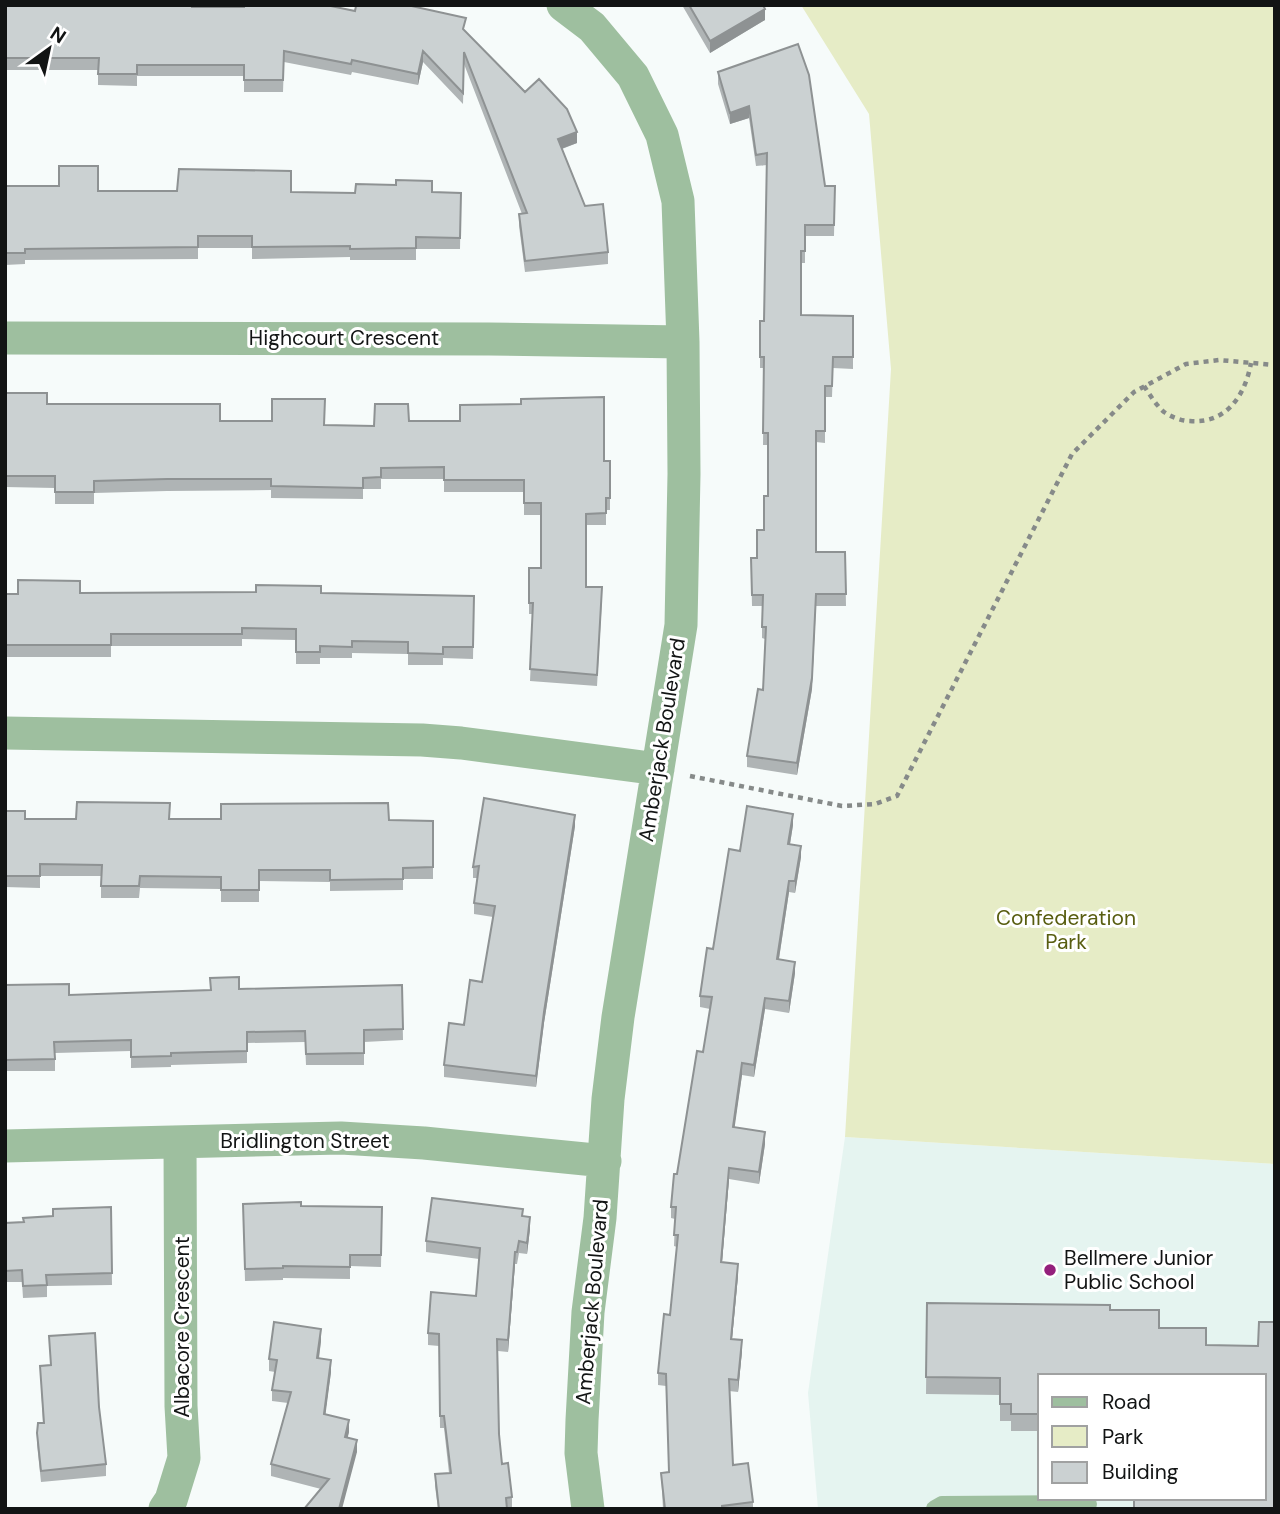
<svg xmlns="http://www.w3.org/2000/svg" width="1280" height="1514" font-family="'DM Sans',sans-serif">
<rect width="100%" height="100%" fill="#f6fbfa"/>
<!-- built -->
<path fill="#e5f4f0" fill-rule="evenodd" d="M 845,1137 L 1275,1164 L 1275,1509 L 818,1509 L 808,1393 ZM 1040,1376 L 1264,1376 L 1264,1498 L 1040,1498 Z"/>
<!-- green -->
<path fill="#e6ecc6" d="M 801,5 L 1275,5 L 1275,1164 L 845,1137 L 891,369 L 869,114 Z"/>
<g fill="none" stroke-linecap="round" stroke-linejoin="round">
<!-- path -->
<path stroke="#868a89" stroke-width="4.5" stroke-dasharray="5 5" stroke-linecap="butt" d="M 1144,386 C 1150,395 1156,405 1164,412 C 1171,417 1182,421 1190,421 C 1226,424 1245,396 1251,363
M 690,776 L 842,806 L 875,804 L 897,796 L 1072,454 L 1134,392 L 1186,364 L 1219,360 L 1275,365"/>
<!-- lane -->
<path stroke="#9ebf9f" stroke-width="18" d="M 935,1509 L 942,1505 L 1088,1504"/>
<!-- street -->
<path stroke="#9ebf9f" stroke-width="33" d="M 563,5 L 592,27 L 633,76 L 662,135 L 678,201 L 683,342 L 684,474 L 681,625 L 618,1017 L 608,1099 L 600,1218 L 588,1312 L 582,1420 L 581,1453 L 588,1509
M 5,338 L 489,339 L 683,342
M 5,733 L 422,740 L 461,743 L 658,769
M 5,1146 L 341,1138 L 424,1143 L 605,1161
M 165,1509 L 171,1500 L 184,1458 L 181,1406 L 180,1142"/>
</g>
<!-- wall -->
<path fill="#afb4b5" d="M 5,5 L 192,7 L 355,11 L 465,31 L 577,143 L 562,149 L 585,206 L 608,252 L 608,264 L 525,272 L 519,226 L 519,214 L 522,214 L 464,64 L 463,104 L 423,62 L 418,85 L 352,72 L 351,75 L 284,62 L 283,92 L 244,92 L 244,76 L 137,76 L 137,86 L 98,85 L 98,70 L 5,70 Z
M 682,5 L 763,5 L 765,20 L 710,53 Z
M 718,72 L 825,186 L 835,186 L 834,236 L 805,236 L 805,263 L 801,263 L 801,315 L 853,316 L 853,369 L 833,368 L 832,397 L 825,397 L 825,443 L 816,442 L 816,552 L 845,552 L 846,606 L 816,606 L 812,689 L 797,775 L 747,767 L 747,756 L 763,690 L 765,639 L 762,638 L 762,606 L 752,606 L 751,558 L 757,558 L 764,530 L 768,496 L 768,445 L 763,445 L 764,368 L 760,368 L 760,333 L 764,321 L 767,165 L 756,166 L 749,118 L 730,124 L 718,84 Z
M 5,186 L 98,191 L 461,193 L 460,249 L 416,249 L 416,260 L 350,260 L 350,257 L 252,259 L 252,248 L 198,248 L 198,259 L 25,260 L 25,264 L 5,265 Z
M 5,393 L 47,404 L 220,421 L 325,425 L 374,426 L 409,421 L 604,461 L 610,461 L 610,510 L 606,510 L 606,525 L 586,525 L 586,587 L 602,599 L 597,686 L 530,681 L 533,614 L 529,614 L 529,568 L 541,568 L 541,515 L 524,515 L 524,492 L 444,492 L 444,479 L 381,479 L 381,489 L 363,489 L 363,499 L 271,498 L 271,490 L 167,491 L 94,493 L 94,504 L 55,504 L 55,488 L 5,487 Z
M 321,593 L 474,596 L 473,659 L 443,658 L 443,665 L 408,665 L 408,654 L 352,653 L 352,658 L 320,658 L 320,664 L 296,664 L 296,640 L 242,639 L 242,646 L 111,646 L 111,657 L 5,657 L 5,594 Z
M 5,811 L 25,819 L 433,821 L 433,879 L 403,879 L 403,890 L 330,891 L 330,882 L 259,881 L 259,902 L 221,902 L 221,889 L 140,888 L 139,898 L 101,898 L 101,876 L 40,876 L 40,888 L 5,887 Z
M 793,825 L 790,844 L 801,857 L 795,893 L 789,892 L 779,959 L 795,973 L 789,1013 L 765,1009 L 754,1077 L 742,1075 L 734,1127 L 765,1144 L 759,1184 L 729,1179 L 722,1263 L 738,1276 L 732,1339 L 742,1351 L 738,1392 L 729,1391 L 733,1465 L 753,1502 L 753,1509 L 663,1509 L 661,1473 L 669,1472 L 666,1386 L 658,1385 L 658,1373 L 670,1315 L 677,1247 L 674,1246 L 675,1219 L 671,1218 L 671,1207 L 677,1174 L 703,1052 L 710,1009 L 700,1007 L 700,996 L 740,851 Z
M 575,826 L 544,1023 L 536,1087 L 444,1077 L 444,1065 L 482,982 L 493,917 L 474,914 L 474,903 L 477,878 L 473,878 L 473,867 Z
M 5,985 L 69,995 L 402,985 L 403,1040 L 364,1042 L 364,1065 L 306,1065 L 305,1042 L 247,1043 L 247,1063 L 171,1065 L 171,1067 L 131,1068 L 131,1051 L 55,1053 L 55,1071 L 5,1071 Z
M 243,1204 L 301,1206 L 382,1207 L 381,1267 L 350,1266 L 350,1279 L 283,1278 L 283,1280 L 245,1281 Z
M 111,1207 L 112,1285 L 47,1286 L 47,1297 L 23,1298 L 22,1282 L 5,1282 L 5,1223 L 24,1222 L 53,1216 Z
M 523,1217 L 530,1229 L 527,1254 L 519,1253 L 517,1264 L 515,1264 L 508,1352 L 498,1351 L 499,1434 L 502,1464 L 512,1497 L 512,1509 L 438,1509 L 435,1486 L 435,1474 L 449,1473 L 444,1428 L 440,1428 L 439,1346 L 428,1345 L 428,1333 L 476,1296 L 479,1259 L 426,1252 L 426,1241 Z
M 927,1303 L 1110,1310 L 1206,1345 L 1258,1346 L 1264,1376 L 1040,1376 L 1040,1431 L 1011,1431 L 1011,1421 L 1000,1421 L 1000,1395 L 926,1394 Z
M 49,1336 L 99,1407 L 106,1464 L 106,1476 L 41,1482 L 37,1444 L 37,1433 L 43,1423 L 40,1366 L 51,1365 Z
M 321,1341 L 319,1359 L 331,1372 L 325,1414 L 349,1432 L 347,1438 L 357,1452 L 321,1489 L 271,1476 L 271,1464 L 288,1403 L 272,1401 L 272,1390 L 275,1372 L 269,1371 L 269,1359 Z"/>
<!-- shaded-wall -->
<path fill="#8e9293" d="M 765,9 L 765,20 L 710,53 L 710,41 Z
M 423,51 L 423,62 L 418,85 L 418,74 Z
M 749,106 L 749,118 L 730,124 L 730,113 Z
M 577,132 L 577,143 L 558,150 L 558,139 Z
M 816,594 L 812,689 L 797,775 L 797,763 Z
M 793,814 L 793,825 L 788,856 L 788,844 Z
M 575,815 L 575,826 L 544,1023 L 536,1087 L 536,1076 L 544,1012 Z
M 801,846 L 801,857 L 795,893 L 795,881 Z
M 789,881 L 789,892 L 777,971 L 777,959 Z
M 795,962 L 795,973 L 789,1013 L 789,1001 Z
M 765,998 L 765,1009 L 754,1077 L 754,1065 Z
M 742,1063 L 742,1075 L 733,1139 L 733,1127 Z
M 765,1132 L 765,1144 L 759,1184 L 759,1172 Z
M 729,1168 L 729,1179 L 721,1274 L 721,1262 Z
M 530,1217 L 530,1229 L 527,1254 L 527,1243 Z
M 515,1252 L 515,1264 L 508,1352 L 508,1340 Z
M 738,1264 L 738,1276 L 731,1350 L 731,1339 Z
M 321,1329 L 321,1341 L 317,1370 L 317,1358 Z
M 742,1340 L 742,1351 L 738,1392 L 738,1380 Z
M 331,1360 L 331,1372 L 324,1426 L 324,1414 Z
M 349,1420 L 349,1432 L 345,1449 L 345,1437 Z
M 357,1440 L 357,1452 L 342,1509 L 339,1509 Z"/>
<!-- building -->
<path fill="#cbd1d2" stroke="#8e9293" stroke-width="2" d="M 5,5 L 192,5 L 192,7 L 244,7 L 244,5 L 326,5 L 355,11 L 356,6 L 359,6 L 359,5 L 407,5 L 466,18 L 463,29 L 525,92 L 539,79 L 567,109 L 577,132 L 558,139 L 585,206 L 603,204 L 608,252 L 525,261 L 519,214 L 527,213 L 464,52 L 463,93 L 423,51 L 418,74 L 352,60 L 351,64 L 284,51 L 283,80 L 244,80 L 244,65 L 137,65 L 137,74 L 98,74 L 99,58 L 5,58 Z
M 689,5 L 763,5 L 765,9 L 710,41 Z
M 798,44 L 809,75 L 825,186 L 835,186 L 834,225 L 805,225 L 805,251 L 801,251 L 801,315 L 853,316 L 853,357 L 833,357 L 832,386 L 825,386 L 825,431 L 816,431 L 816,552 L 845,552 L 846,594 L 816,594 L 812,678 L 797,763 L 747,756 L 758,689 L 763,690 L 766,627 L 762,627 L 763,595 L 752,595 L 751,558 L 757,558 L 757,530 L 764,530 L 764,496 L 768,496 L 768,433 L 763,433 L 764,357 L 760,357 L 760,321 L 764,321 L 767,153 L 756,155 L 749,106 L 730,113 L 718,72 Z
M 59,166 L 98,166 L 98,191 L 177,191 L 179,169 L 291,171 L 291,192 L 355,193 L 356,184 L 396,185 L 396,180 L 432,181 L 432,192 L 461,193 L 460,238 L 416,237 L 416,248 L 350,249 L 350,246 L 252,247 L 252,236 L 198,236 L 198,247 L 25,249 L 25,253 L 5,253 L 5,186 L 59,186 Z
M 5,393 L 47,393 L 47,404 L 220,404 L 220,421 L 272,421 L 272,399 L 325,399 L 324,425 L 374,426 L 375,404 L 408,404 L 409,421 L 460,421 L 460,405 L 521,404 L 521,399 L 604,397 L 604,461 L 610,461 L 610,498 L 606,498 L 606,513 L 586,514 L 586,587 L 602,587 L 597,675 L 530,669 L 533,603 L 529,603 L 529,568 L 541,568 L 541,503 L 524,503 L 524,480 L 444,480 L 444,467 L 381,468 L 381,477 L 363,478 L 363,488 L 271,486 L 271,479 L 167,479 L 94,481 L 94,492 L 55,492 L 55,476 L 5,476 Z
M 18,580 L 80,581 L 80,593 L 256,592 L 256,585 L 321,586 L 321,593 L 474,596 L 473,647 L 443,647 L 443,654 L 408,653 L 408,642 L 352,641 L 352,647 L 320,646 L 320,652 L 296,652 L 296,629 L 242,628 L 242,634 L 111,634 L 111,645 L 5,645 L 5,594 L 18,594 Z
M 484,798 L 575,815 L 544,1012 L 536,1076 L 444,1065 L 449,1023 L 464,1025 L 470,980 L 482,982 L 495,906 L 474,903 L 479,866 L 473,867 Z
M 77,802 L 170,803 L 169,819 L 221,819 L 221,804 L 388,803 L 389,820 L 433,821 L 433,867 L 403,868 L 403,879 L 330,880 L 330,870 L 259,870 L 259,890 L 221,890 L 221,877 L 140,876 L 139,886 L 101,886 L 102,865 L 40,864 L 40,876 L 5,876 L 5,811 L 25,811 L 25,819 L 76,819 Z
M 747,806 L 793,814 L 788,844 L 801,846 L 795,881 L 789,881 L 777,959 L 795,962 L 789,1001 L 765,998 L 754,1065 L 742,1063 L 733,1127 L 765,1132 L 759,1172 L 729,1168 L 721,1262 L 738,1264 L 731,1339 L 742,1340 L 738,1380 L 729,1379 L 733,1465 L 748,1463 L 753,1502 L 722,1506 L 722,1509 L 665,1509 L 661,1473 L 669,1472 L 666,1374 L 658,1373 L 664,1314 L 670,1315 L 678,1235 L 674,1235 L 676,1207 L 671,1207 L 674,1174 L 677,1174 L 697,1051 L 703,1052 L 712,997 L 700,996 L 707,948 L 713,949 L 729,849 L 740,851 Z
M 239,977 L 239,989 L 402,985 L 403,1029 L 364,1030 L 364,1053 L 306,1054 L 305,1031 L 247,1032 L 247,1051 L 171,1053 L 171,1056 L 131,1057 L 131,1040 L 54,1042 L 55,1059 L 5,1060 L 5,985 L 69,984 L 69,995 L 211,990 L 210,978 Z
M 432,1198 L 523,1209 L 522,1216 L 530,1217 L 527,1243 L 519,1241 L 517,1252 L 515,1252 L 508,1340 L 497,1339 L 499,1434 L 502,1464 L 508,1463 L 512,1497 L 506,1498 L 507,1509 L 439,1509 L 435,1474 L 451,1473 L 444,1416 L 440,1416 L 439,1334 L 428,1333 L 431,1292 L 476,1296 L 480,1248 L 426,1241 Z
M 301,1202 L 301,1206 L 382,1207 L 381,1255 L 350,1255 L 350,1267 L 283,1266 L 283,1268 L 245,1269 L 243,1204 Z
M 111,1207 L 112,1273 L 46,1275 L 47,1285 L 23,1286 L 22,1270 L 5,1271 L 5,1223 L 24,1222 L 23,1218 L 53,1216 L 53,1209 Z
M 927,1303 L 1110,1305 L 1110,1310 L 1159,1310 L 1159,1328 L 1206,1328 L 1206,1345 L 1258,1346 L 1259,1322 L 1275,1322 L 1275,1509 L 1134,1509 L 1134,1498 L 1264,1498 L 1264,1376 L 1040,1376 L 1040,1414 L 1011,1414 L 1011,1404 L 1000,1404 L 1000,1378 L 926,1377 Z
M 274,1322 L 321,1329 L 317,1358 L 331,1360 L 324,1414 L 349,1420 L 345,1437 L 357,1440 L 339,1509 L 304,1509 L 329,1479 L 271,1464 L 291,1392 L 272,1390 L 277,1360 L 269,1359 Z
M 95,1333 L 99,1407 L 106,1464 L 41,1471 L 37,1433 L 38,1423 L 44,1423 L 40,1366 L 51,1365 L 49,1336 Z"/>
<!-- markers -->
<circle fill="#941f7c" stroke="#fff" stroke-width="2.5" cx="1050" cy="1270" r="7"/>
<g text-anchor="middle" stroke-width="6" stroke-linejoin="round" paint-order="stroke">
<!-- street labels -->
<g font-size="21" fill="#121414" stroke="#fff">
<text x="344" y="345">Highcourt Crescent</text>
<text transform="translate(662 740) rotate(-81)" y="7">Amberjack Boulevard</text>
<text x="305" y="1148">Bridlington Street</text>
<text transform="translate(592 1302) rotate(-85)" y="7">Amberjack Boulevard</text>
<text transform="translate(182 1327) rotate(-90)" y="7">Albacore Crescent</text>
</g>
<!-- park labels -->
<g font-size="21" fill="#585d10" stroke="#fff">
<text x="1066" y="925">Confederation<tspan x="1066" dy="24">Park</tspan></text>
</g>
<!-- poi labels -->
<g font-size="21" fill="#121414" stroke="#fff" text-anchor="start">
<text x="1064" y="1265">Bellmere Junior<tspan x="1064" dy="24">Public School</tspan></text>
</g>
</g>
<!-- border -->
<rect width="1280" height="1514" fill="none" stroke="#121414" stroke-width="14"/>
<!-- legend -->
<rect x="1038" y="1374" width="228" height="126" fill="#ffffff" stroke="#a0a1a1" stroke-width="2"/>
<rect x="1052" y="1397" width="35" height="10" fill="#9ebf9f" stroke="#a0a1a1" stroke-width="2"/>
<text x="1102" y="1409" font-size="21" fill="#121414">Road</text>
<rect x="1052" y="1426" width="35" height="21" fill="#e6ecc6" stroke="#a0a1a1" stroke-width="2"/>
<text x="1102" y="1444" font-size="21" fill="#121414">Park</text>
<rect x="1052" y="1462" width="35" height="21" fill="#cbd1d2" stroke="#a0a1a1" stroke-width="2"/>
<text x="1102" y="1479" font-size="21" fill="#121414">Building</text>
<!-- north arrow -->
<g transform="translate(49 49) rotate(33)" stroke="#ffffff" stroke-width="5" paint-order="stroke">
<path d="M0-5L12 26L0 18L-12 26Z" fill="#121414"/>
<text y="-10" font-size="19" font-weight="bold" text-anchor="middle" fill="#121414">N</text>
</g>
</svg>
